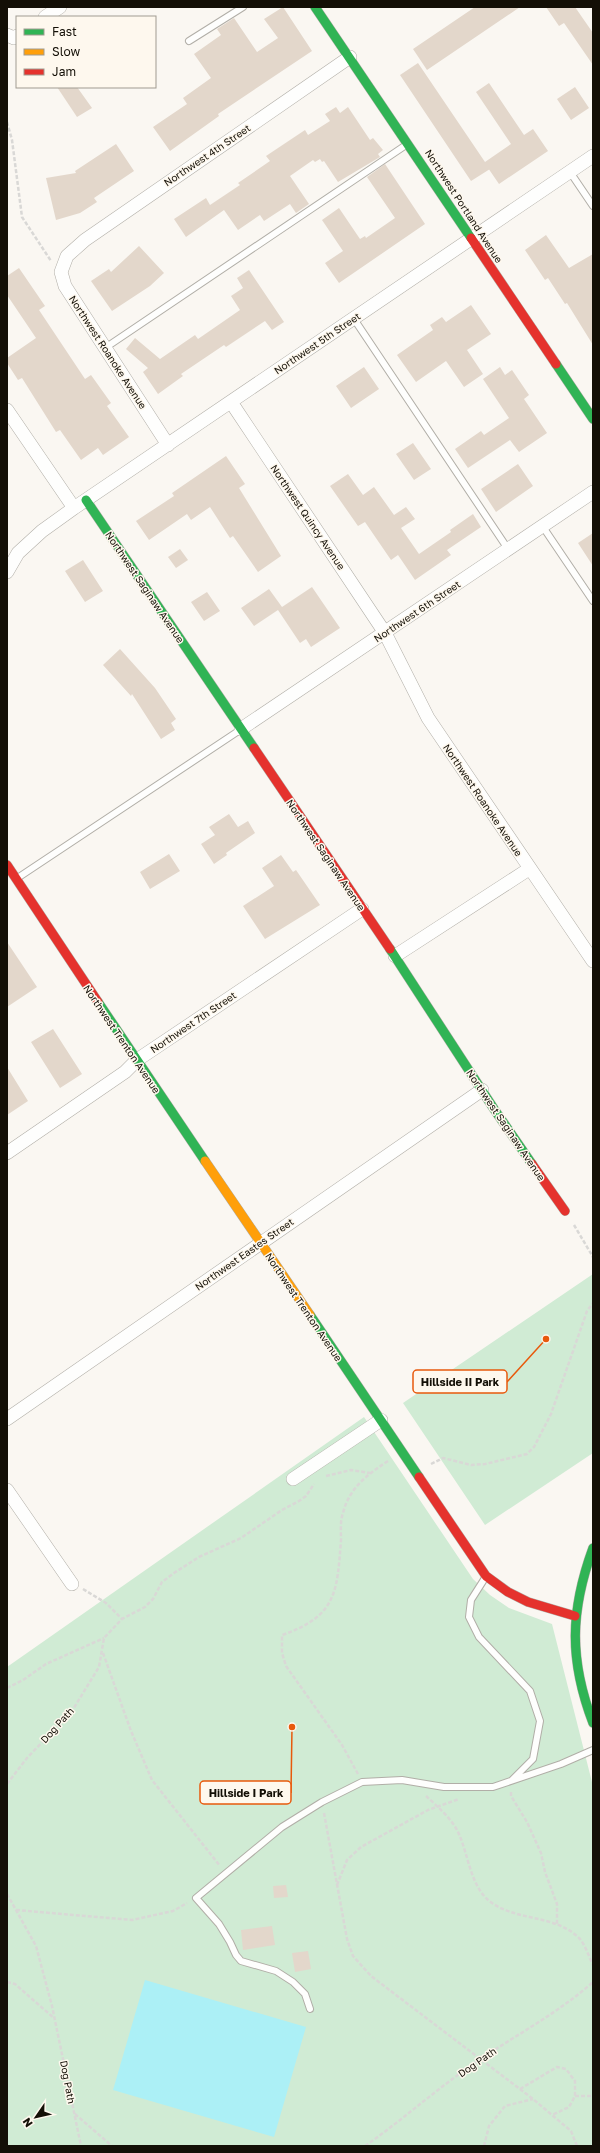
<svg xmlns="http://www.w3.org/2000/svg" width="600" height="2153" font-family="'Golos Text',sans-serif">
<rect width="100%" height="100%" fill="#faf7f2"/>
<!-- green -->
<path fill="#d0ebd4" d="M 593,1274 L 593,1453 L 485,1525 L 403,1403 Z
M 364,1417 L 473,1579 L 490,1595 L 509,1608 L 552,1624 L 593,1786 L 593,2146 L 7,2146 L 7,1667 Z"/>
<!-- water -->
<path fill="#acf0f6" d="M 145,1980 L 306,2027 L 274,2137 L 113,2090 Z"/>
<!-- building -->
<path fill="#e3d7cb" d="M 283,7 L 312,51 L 218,114 L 219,116 L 170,151 L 153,127 L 187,104 L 183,98 L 211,78 L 194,54 L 221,35 L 217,29 L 234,18 L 257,52 L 278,38 L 264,19 Z
M 475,7 L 520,7 L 427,70 L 413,49 Z
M 546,7 L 575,7 L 593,33 L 593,65 L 564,23 L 559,26 Z
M 418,63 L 485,162 L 511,144 L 476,92 L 489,83 L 524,135 L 533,129 L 548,151 L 499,184 L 486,165 L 490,169 L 471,181 L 400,75 Z
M 57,87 L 77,87 L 92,108 L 77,117 Z
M 575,87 L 589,108 L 571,120 L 557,99 Z
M 336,107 L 340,113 L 348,107 L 370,140 L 373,138 L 383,150 L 378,154 L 380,157 L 338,182 L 324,161 L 322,162 L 320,159 L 315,162 L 313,160 L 290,176 L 309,204 L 296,213 L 290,204 L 264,221 L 260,215 L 238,230 L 224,210 L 186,237 L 174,219 L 206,198 L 210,205 L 240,185 L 238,183 L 270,161 L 266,156 L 305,130 L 308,135 L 330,121 L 325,114 Z
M 116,144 L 134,171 L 94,198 L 97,202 L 80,213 L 56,220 L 46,178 L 76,173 L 75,171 Z
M 385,164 L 425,224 L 339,283 L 325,263 L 343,251 L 322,220 L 339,208 L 360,239 L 365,236 L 366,238 L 395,218 L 367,177 Z
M 546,235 L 569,268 L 593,254 L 593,345 L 567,303 L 565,304 L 548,278 L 545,280 L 525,250 Z
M 139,246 L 164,273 L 150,286 L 112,311 L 91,281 L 109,269 L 111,272 Z
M 19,268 L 45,306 L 39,310 L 85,379 L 91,375 L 111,403 L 107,406 L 129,437 L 103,455 L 98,448 L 81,460 L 60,430 L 56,432 L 22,378 L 18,380 L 7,363 L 7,358 L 36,338 L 7,295 L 7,276 Z
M 249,270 L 284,322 L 272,330 L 265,321 L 226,347 L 224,345 L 181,374 L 183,376 L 158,394 L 143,372 L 148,368 L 126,349 L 135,338 L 160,359 L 195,335 L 198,339 L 240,310 L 231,296 L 243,288 L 237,278 Z
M 471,305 L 491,334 L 467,350 L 483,374 L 464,387 L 446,361 L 416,382 L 397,355 L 433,330 L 430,325 L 442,317 L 446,322 Z
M 364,367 L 379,389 L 351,408 L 336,386 Z
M 500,367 L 505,375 L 512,370 L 529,395 L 524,399 L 547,433 L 519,452 L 510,440 L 468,468 L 455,449 L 481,431 L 484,435 L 509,418 L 483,379 Z
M 413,443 L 431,469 L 414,480 L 396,454 Z
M 226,456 L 245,484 L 239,488 L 281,556 L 258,572 L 233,536 L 230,538 L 210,507 L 191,520 L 187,514 L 149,540 L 136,521 L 174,496 L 172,493 Z
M 518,464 L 533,486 L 496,512 L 481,489 Z
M 348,474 L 363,495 L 374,487 L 394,515 L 406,507 L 415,519 L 401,528 L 419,554 L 451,532 L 450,530 L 473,514 L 481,527 L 447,550 L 451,555 L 415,580 L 398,555 L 391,560 L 365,522 L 358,526 L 330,486 Z
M 593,533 L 593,566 L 578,543 Z
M 180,549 L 188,560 L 176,568 L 168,557 Z
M 83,560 L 103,591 L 85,602 L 65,571 Z
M 312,587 L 340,628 L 311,647 L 306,639 L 300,643 L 278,610 L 254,626 L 241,608 L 269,589 L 282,607 Z
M 207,592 L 220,611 L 204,621 L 191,602 Z
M 120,649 L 155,688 L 176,719 L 171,723 L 175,730 L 161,739 L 132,694 L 131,696 L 103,665 Z
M 229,814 L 238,827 L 248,821 L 255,833 L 226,853 L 227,855 L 214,864 L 201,844 L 215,835 L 209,827 Z
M 169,854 L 180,871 L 150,889 L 140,872 Z
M 281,855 L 293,872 L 296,870 L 320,905 L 265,939 L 243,906 L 274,886 L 262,868 Z
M 7,942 L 37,987 L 7,1007 Z
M 53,1029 L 82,1074 L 60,1088 L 31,1042 Z
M 7,1067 L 28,1101 L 7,1115 Z
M 286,1885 L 288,1897 L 274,1898 L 273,1886 Z
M 272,1926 L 275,1945 L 243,1950 L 241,1930 Z
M 308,1951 L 311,1969 L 295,1972 L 292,1953 Z"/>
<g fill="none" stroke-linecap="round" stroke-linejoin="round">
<defs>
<path id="lane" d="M 189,41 L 243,7
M 570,172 L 593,206
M 354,319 L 508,549
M 105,348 L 406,145
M 543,527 L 593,601
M 16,879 L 240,730
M 485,1578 L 471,1600 L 469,1617 L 479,1637 L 530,1691 L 540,1721 L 533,1759 L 512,1780
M 310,2009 L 305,1994 L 293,1982 L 276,1971 L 241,1961 L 236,1955 L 230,1942 L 219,1924 L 196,1898 L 282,1827 L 322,1802 L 362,1782 L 402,1780 L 444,1787 L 493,1787 L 561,1764 L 593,1750"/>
<path id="street" d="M 45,17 L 60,7
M 7,35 L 14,38 L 17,36
M 231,402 L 385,633 L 428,718 L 593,961
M 7,410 L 74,508
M 168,445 L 65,286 L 61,272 L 67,256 L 85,240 L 350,57
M 7,572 L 18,553 L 42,531 L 74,508 L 593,156
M 241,729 L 593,492
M 395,956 L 529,869
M 7,1153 L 125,1072 L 137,1060 L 362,909
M 7,1419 L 482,1090
M 293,1479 L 381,1420
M 7,1490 L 72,1584"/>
<path id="fast" d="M 315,7 L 471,238
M 556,364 L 593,419
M 86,500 L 254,748
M 390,949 L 494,1109 L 532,1164
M 98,1002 L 205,1161
M 310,1315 L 419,1477
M 593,1548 C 570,1611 569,1660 593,1723"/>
<path id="slow" d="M 205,1161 L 310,1315"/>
<path id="jam" d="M 471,238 L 556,364
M 254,748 L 390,949
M 7,865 L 98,1002
M 532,1164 L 565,1211
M 419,1477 L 486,1576 L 508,1592 L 528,1602 L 575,1616"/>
</defs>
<!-- lane casing -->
<use href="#lane" stroke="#b1aea7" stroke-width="8"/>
<!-- street casing -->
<use href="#street" stroke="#b1aea7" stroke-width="14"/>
<!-- fast casing -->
<use href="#fast" stroke="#b1aea7" stroke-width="10"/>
<!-- slow casing -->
<use href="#slow" stroke="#b1aea7" stroke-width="10"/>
<!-- jam casing -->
<use href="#jam" stroke="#b1aea7" stroke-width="10"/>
<!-- path -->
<path stroke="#d9d8d6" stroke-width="2.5" stroke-dasharray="4 2" stroke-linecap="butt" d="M 7,122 L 12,140 L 22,217 L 51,261
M 574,1225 L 593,1257
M 431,1464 L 443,1458 L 471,1465 L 485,1464 L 527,1454 L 534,1447 L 551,1414 L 587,1311 L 593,1303
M 326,1476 L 351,1470 L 370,1473
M 83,1589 L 106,1603 L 122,1619
M 103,1653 L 131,1731 L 152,1780 L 220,1866
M 7,1688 L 23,1680 L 46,1664 L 104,1638
M 358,1774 L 342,1745 L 286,1666 L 282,1653 L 282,1635 C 337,1616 337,1592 341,1540 C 341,1531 340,1521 343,1513 C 349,1488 368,1474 388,1461
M 7,1784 L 27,1758 L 72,1711 L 99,1667 L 104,1638 L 122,1619 L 145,1607 L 153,1599 L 162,1582 L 174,1573 L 199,1557 L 241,1538 L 282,1510 L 299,1501 L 306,1496 L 314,1484
M 511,1792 L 511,1796 L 527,1822 L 541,1853 L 545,1872 L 557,1904 L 557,1925
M 426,1796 C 437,1806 452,1819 458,1832 C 469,1855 470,1888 492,1903 C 518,1921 556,1915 579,1938 C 585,1944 589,1957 593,1965
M 324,1813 L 347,1939 L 353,1956 L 371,1976 L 533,2099 L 571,2131 L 577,2146
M 337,1885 L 347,1860 L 361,1847 L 428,1810 L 459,1799
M 7,1894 L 36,1946 L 52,2006 L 81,2146
M 16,1910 L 132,1920 L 173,1911 L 187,1903
M 7,1982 L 15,1984 L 55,2019
M 520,2089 L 557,2067 L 566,2069 L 575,2081 L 575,2096 L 569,2107 L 552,2115
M 575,2096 L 593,2096
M 75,2114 L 112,2146
M 365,2146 C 401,2121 433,2092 469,2067 C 510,2038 556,2015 593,1982
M 484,2146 L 489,2126 L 505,2106 L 533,2099"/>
<!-- lane -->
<use href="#lane" stroke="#fefefd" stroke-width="6"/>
<!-- street -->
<use href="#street" stroke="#fefefd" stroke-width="13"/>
<!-- fast -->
<use href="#fast" stroke="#30b455" stroke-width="9"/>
<!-- slow -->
<use href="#slow" stroke="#ff9f0a" stroke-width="9"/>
<!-- jam -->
<use href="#jam" stroke="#e5322d" stroke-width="9"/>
</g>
<g text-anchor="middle" stroke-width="3" stroke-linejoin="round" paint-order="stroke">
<!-- street labels -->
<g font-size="10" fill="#130f06" stroke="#fef8ee">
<text transform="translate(207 155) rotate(-34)" y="4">Northwest 4th Street</text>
<text transform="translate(464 206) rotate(57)" y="4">Northwest Portland Avenue</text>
<text transform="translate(317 343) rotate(-34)" y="4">Northwest 5th Street</text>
<text transform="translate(108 352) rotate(57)" y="4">Northwest Roanoke Avenue</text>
<text transform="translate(308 517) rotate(56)" y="4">Northwest Quincy Avenue</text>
<text transform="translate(145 587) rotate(56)" y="4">Northwest Saginaw Avenue</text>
<text transform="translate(417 611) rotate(-34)" y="4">Northwest 6th Street</text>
<text transform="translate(483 800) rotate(56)" y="4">Northwest Roanoke Avenue</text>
<text transform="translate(326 855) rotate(56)" y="4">Northwest Saginaw Avenue</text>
<text transform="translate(193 1022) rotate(-34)" y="4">Northwest 7th Street</text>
<text transform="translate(122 1039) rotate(56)" y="4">Northwest Trenton Avenue</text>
<text transform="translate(506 1125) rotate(56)" y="4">Northwest Saginaw Avenue</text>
<text transform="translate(244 1254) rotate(-35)" y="4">Northwest Eastes Street</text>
<text transform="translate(304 1307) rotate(56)" y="4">Northwest Trenton Avenue</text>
<text transform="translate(57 1725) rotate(-48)" y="4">Dog Path</text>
<text transform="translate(477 2062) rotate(-35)" y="4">Dog Path</text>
<text transform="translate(68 2082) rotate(79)" y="4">Dog Path</text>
</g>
</g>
<!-- callouts -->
<path fill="none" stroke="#e8590c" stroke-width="1.5" d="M546 1339L507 1382M292 1727L291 1793"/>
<g fill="#e8590c" stroke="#fef8ee" stroke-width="1.5">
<circle cx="546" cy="1339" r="4"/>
<circle cx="292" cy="1727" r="4"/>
</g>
<g fill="#fef8ee" stroke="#e8590c" stroke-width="1.5">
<rect x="413" y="1370" width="94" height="23" rx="4"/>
<rect x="200" y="1781" width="91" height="23" rx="4"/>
</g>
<g font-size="11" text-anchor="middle" font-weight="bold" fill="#130f06">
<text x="460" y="1386">Hillside II Park</text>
<text x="246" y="1797">Hillside I Park</text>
</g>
<!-- border -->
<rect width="600" height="2153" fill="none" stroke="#130f06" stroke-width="16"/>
<!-- legend -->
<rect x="16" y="16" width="140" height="72" fill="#fef8ee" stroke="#a09b91"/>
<rect x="24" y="29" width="20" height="6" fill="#30b455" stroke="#a09b91"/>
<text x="52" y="36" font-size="12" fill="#130f06">Fast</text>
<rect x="24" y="49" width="20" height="6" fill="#ff9f0a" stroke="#a09b91"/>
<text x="52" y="56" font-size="12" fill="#130f06">Slow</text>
<rect x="24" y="69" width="20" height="6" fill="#e5322d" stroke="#a09b91"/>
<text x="52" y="76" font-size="12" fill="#130f06">Jam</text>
<!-- north arrow -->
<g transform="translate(36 2117) rotate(236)" stroke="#fef8ee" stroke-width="3" paint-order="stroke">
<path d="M0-3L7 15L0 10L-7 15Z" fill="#130f06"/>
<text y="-6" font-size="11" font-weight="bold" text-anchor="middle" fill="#130f06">N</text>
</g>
</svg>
